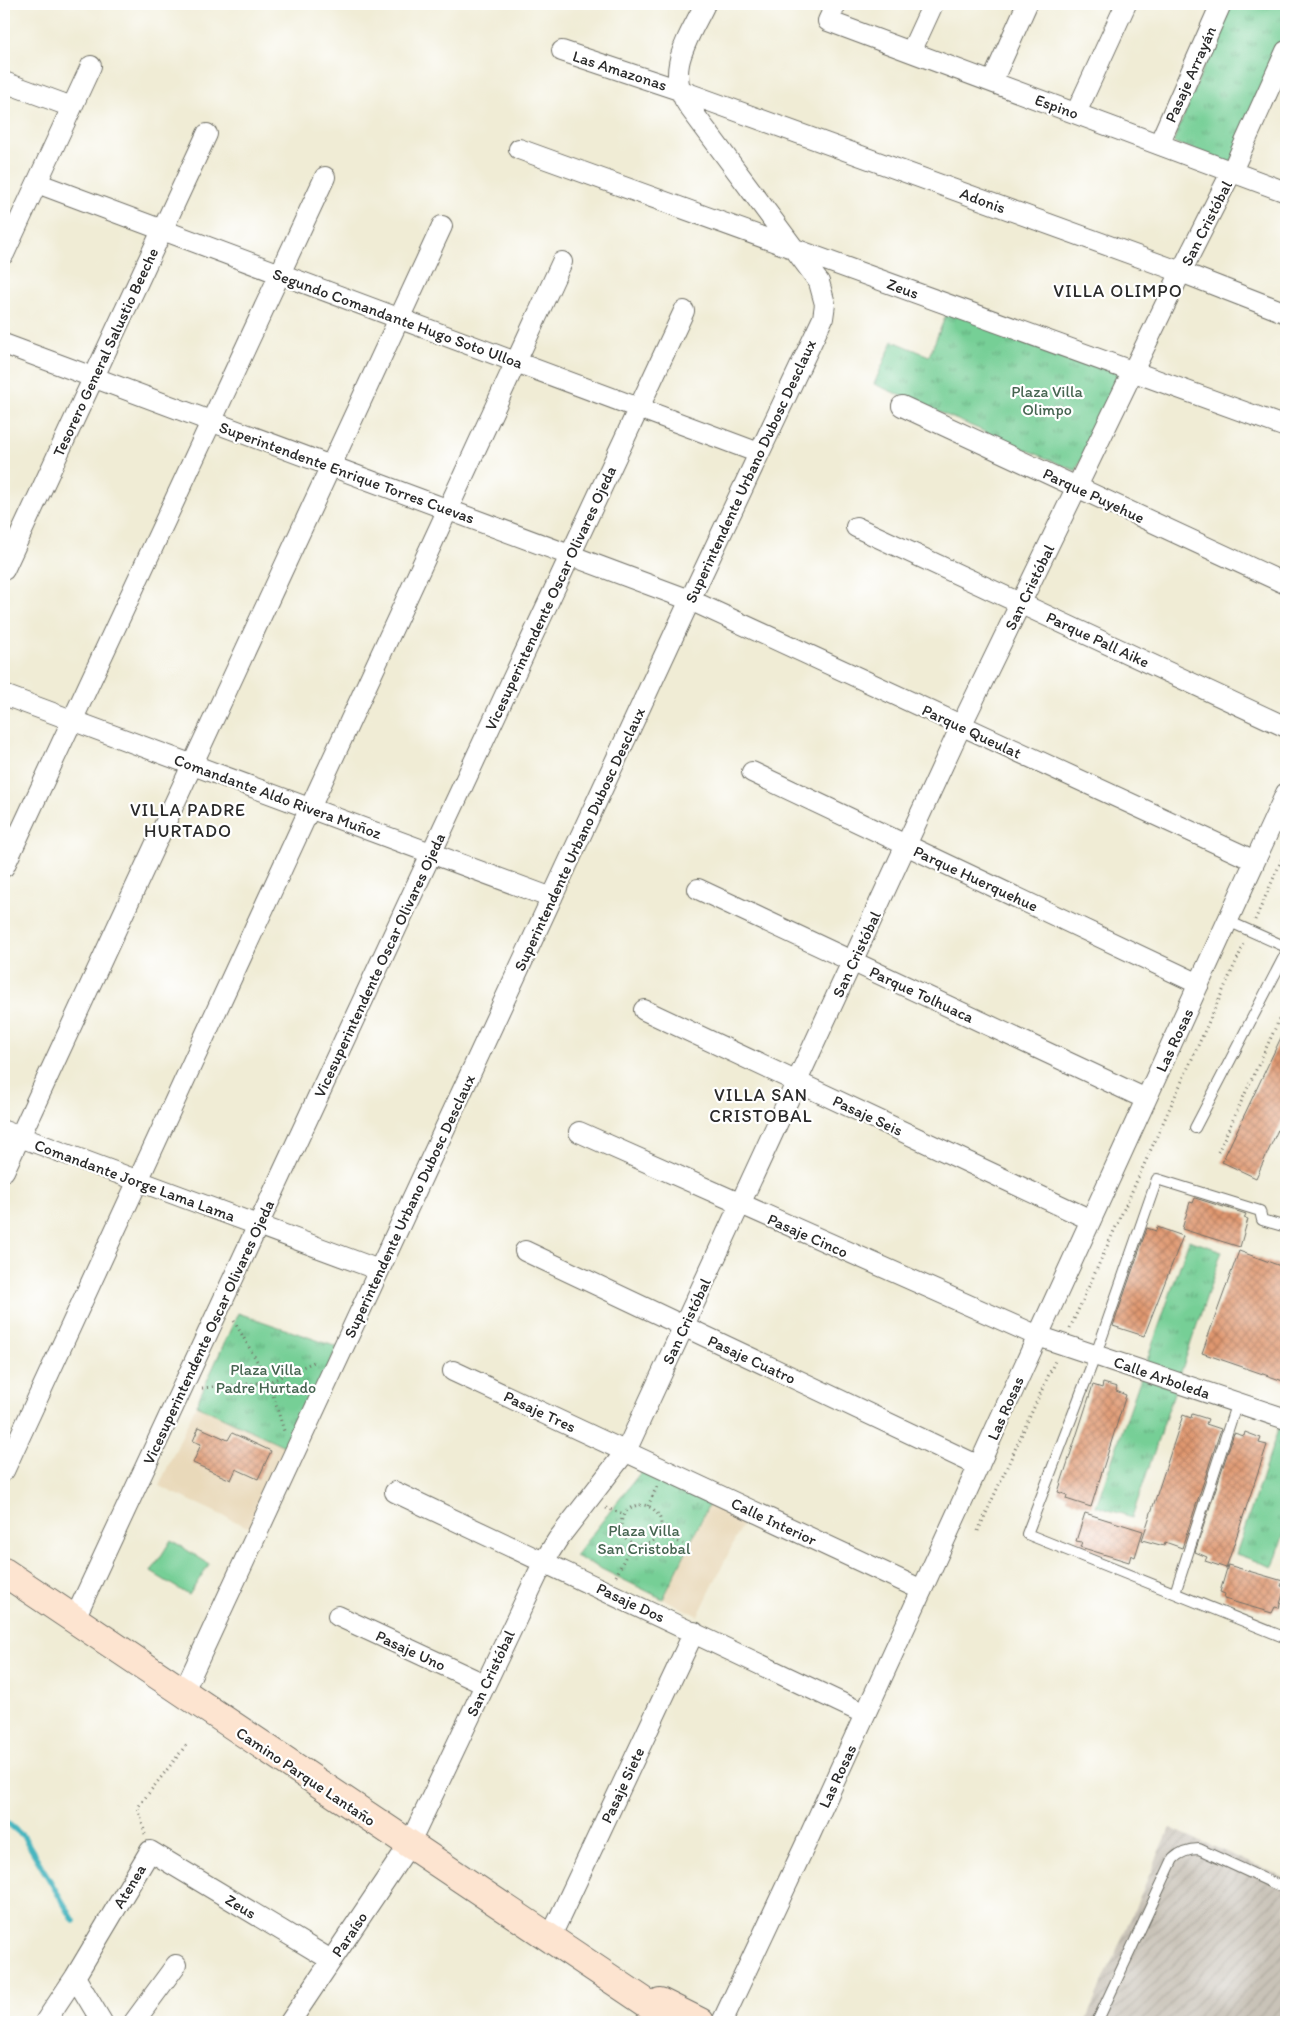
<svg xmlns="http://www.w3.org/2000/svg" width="1290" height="2026" font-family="Itim,sans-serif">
<defs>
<pattern id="industrial-furrows" width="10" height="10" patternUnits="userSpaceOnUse" patternTransform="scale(1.25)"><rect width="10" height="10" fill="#c9c3b8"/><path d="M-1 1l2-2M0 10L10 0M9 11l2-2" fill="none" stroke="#ada89e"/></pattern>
<pattern id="grass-tufts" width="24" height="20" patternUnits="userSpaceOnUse" patternTransform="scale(1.25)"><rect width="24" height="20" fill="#76cf96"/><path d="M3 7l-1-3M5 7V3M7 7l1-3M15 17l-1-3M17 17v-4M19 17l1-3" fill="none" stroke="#61a87b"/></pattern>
<pattern id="building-cross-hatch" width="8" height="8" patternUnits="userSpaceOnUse" patternTransform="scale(1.25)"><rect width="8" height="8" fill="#df9770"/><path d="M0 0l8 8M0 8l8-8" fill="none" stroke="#b57b5c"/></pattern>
</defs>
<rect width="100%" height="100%" fill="#fff"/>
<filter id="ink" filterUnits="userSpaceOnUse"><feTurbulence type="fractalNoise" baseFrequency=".02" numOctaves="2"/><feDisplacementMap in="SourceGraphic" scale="10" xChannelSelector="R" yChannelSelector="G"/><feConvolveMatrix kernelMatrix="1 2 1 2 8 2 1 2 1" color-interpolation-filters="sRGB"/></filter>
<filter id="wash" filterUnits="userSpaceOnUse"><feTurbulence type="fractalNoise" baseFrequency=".0096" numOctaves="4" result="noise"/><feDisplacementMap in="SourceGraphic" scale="20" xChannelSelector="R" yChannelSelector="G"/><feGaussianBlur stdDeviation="1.12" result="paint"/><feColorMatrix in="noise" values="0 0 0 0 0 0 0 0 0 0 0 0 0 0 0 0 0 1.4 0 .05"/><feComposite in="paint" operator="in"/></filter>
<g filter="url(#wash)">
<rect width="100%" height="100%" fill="#f0ecd5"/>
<!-- built -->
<path fill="#e9d9ba" d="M 196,1405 L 291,1449 L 254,1530 L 159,1486 Z
M 711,1500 L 746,1517 L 698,1616 L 663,1599 Z"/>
<!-- industrial -->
<path fill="url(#industrial-furrows)" d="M 1170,1828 L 1286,1878 L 1286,2022 L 1085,2022 Z"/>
<!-- grass -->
<path fill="url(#grass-tufts)" stroke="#507d60" d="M 1230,4 L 1286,4 L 1286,36 L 1231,163 L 1173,142 Z
M 949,308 L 1124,371 L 1076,471 L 874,384 L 893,341 L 929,356 Z
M 1189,1240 L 1222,1251 L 1132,1517 L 1096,1506 Z
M 238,1313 L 337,1347 L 291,1449 L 196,1405 Z
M 1286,1406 L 1286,1527 L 1273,1567 L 1236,1554 Z
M 644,1468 L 711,1500 L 663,1599 L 575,1556 Z"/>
<!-- garden -->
<path fill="#76cf96" stroke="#507d60" d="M 171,1540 L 209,1564 L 189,1595 L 151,1572 Z"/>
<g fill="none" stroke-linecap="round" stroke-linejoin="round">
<!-- stream -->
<path stroke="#47b6c0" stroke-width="5.5" d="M 4,1820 L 24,1837 L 74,1921"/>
</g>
<g id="blocks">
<!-- building -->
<path fill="url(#building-cross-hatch)" d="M 1286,1027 L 1286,1112 L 1256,1178 L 1222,1162 Z
M 1195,1198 L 1246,1214 L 1244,1218 L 1248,1219 L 1240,1247 L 1182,1229 L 1190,1202 L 1193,1203 Z
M 1157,1227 L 1183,1236 L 1144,1336 L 1113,1326 L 1147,1228 L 1156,1231 Z
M 1239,1251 L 1286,1268 L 1286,1382 L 1202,1353 Z
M 1103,1383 L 1117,1387 L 1116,1391 L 1126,1395 L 1091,1507 L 1066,1499 L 1067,1495 L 1058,1492 L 1093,1385 L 1102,1388 Z
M 1192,1414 L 1208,1419 L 1206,1424 L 1221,1429 L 1182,1548 L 1165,1542 L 1164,1546 L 1142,1540 L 1183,1415 L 1191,1418 Z
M 199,1427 L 228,1440 L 232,1433 L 271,1451 L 258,1479 L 236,1469 L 231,1480 L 193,1463 L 201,1444 L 193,1441 Z
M 1245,1432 L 1261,1438 L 1259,1443 L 1267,1445 L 1226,1568 L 1205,1561 L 1207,1557 L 1195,1552 L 1234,1433 L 1244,1436 Z
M 1085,1513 L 1143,1531 L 1135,1557 L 1131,1555 L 1129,1562 L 1080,1547 L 1082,1542 L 1076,1541 Z
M 1228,1565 L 1283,1581 L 1281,1586 L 1285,1587 L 1279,1608 L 1275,1607 L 1272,1613 L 1224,1599 L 1225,1594 L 1220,1592 Z"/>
</g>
</g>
<g filter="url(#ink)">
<use href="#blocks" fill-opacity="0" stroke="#706f66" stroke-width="1"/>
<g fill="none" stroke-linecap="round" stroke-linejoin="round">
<defs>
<path id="service" d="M 1228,921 L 1286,947
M 1195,1128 L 1286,953
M 1286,1227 L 1262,1220 L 1260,1211 L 1157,1179 L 1096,1354 L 1027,1534 L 1286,1638
M 1175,1593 L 1237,1402
M 1097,2022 L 1173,1859 C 1181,1851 1189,1849 1199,1849 L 1286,1889"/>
<path id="minor" d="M 836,4 L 828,21 L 1286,192
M 562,51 L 679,90 L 1181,272 L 1286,313
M 911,52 L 933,4
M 4,82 L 72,107
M 992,82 L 1027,4
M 1076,113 L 1126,4
M 1159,144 L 1221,4
M 519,149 L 1286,427
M 37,183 L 759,453
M 4,254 L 91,66
M 4,344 L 690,600 L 1255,861
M 902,406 L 1286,584
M 856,527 L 1286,727
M 4,570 L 207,134
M 4,695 L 552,898
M 752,772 L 1199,984
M 4,867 L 325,177
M 698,889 L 1146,1099
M 644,1010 L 1091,1220
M 4,1131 L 379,1270
M 579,1132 L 1038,1336 L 1286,1419
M 4,1171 L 442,226
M 525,1251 L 979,1466
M 453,1371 L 922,1590
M 4,1471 L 562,262
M 395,1492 L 865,1714
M 338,1616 L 484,1684
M 74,1620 L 684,311
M 183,1693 L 690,600 L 823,318 L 825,304 L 819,282 L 689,107 C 663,71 689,38 705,4
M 550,1938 L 694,1632
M 75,1977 L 102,2022
M 45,2022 L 75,1977 L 150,1851 L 331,1960
M 134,2022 L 176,1965
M 290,2022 L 409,1845 L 544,1561 L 558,1539 L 626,1451 L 961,726 L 1181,272 L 1232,171 L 1286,51
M 722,2022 L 809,1837 L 1286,793"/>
<path id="secondary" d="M 4,1572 L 675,2022
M 660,2002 L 700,2022"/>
</defs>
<!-- service casing -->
<use href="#service" stroke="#706f66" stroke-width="12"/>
<!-- minor casing -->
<use href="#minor" stroke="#706f66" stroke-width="22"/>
<!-- secondary casing -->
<use href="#secondary" stroke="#706f66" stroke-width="30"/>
<!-- path -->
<path stroke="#706f66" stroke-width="3" stroke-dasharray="1 4" stroke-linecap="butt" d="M 1255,920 L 1286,850
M 1218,1152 L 1286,1005
M 234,1321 L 269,1382 L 284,1431
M 1070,1328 L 1245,942
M 202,1388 L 269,1382 L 316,1361
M621 1525a20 20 0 1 1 40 0a20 20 0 1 1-40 0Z
M 648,1506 L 657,1486
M 606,1508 L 624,1514
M 978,1531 L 1055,1361
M 660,1533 L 683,1544
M 616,1576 L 632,1543
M 145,1834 L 138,1807 L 187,1744"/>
<!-- service -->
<use href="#service" stroke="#fff" stroke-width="10"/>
<!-- minor -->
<use href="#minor" stroke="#fff" stroke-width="20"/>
<!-- secondary -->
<use href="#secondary" stroke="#fde4d0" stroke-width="28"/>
</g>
</g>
<g text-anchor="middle" stroke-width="4.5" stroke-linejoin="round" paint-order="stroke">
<!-- street labels -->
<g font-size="16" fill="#2b2b2b" stroke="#fff">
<text transform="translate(620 70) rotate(18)" y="6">Las Amazonas</text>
<text transform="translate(1190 74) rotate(-66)" y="6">Pasaje Arrayán</text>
<text transform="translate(1057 106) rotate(20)" y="6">Espino</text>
<text transform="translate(983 200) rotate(20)" y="6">Adonis</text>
<text transform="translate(1206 223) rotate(-63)" y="6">San Cristóbal</text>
<text transform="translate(903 288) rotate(20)" y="6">Zeus</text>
<text transform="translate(398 318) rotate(20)" y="6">Segundo Comandante Hugo Soto Ulloa</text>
<text transform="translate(105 352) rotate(-65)" y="6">Tesorero General Salustio Beeche</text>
<text transform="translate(750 471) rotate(-65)" y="6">Superintendente Urbano Dubosc Desclaux</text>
<text transform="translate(347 472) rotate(20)" y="6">Superintendente Enrique Torres Cuevas</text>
<text transform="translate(1094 495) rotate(25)" y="6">Parque Puyehue</text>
<text transform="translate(1029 587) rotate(-64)" y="6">San Cristóbal</text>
<text transform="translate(550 598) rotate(-65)" y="6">Vicesuperintendente Oscar Olivares Ojeda</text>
<text transform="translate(1098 639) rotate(25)" y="6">Parque Pall Aike</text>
<text transform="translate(972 731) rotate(25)" y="6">Parque Queulat</text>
<text transform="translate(278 796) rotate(20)" y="6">Comandante Aldo Rivera Muñoz</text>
<text transform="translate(579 839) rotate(-65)" y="6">Superintendente Urbano Dubosc Desclaux</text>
<text transform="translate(976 878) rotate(25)" y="6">Parque Huerquehue</text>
<text transform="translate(856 954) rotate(-65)" y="6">San Cristóbal</text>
<text transform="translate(379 965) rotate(-65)" y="6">Vicesuperintendente Oscar Olivares Ojeda</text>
<text transform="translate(922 994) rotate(25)" y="6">Parque Tolhuaca</text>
<text transform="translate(1174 1040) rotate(-65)" y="6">Las Rosas</text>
<text transform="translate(868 1115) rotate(25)" y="6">Pasaje Seis</text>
<text transform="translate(135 1180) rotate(20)" y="6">Comandante Jorge Lama Lama</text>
<text transform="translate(409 1206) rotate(-65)" y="6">Superintendente Urbano Dubosc Desclaux</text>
<text transform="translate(808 1235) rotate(24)" y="6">Pasaje Cinco</text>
<text transform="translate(686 1321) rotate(-65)" y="6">San Cristóbal</text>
<text transform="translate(208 1332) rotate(-65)" y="6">Vicesuperintendente Oscar Olivares Ojeda</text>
<text transform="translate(752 1359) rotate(25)" y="6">Pasaje Cuatro</text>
<text transform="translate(1162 1377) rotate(19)" y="6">Calle Arboleda</text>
<text transform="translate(1005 1408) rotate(-66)" y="6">Las Rosas</text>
<text transform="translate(540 1411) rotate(25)" y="6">Pasaje Tres</text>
<text transform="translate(774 1521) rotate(25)" y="6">Calle Interior</text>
<text transform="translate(631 1602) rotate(25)" y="6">Pasaje Dos</text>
<text transform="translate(411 1650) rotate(25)" y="6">Pasaje Uno</text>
<text transform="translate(490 1673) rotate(-65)" y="6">San Cristóbal</text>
<text transform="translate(306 1776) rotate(34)" y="6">Camino Parque Lantaño</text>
<text transform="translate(837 1776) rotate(-65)" y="6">Las Rosas</text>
<text transform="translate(622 1785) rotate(-65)" y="6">Pasaje Siete</text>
<text transform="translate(129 1886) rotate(-59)" y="6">Atenea</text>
<text transform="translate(241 1906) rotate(31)" y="6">Zeus</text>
<text transform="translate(349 1934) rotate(-56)" y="6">Paraíso</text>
</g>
<!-- park labels -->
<g font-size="16" fill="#456450" stroke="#fff">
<text x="1047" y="397">Plaza Villa<tspan x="1047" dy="18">Olimpo</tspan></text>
<text x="266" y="1375">Plaza Villa<tspan x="266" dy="18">Padre Hurtado</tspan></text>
<text x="644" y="1536">Plaza Villa<tspan x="644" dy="18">San Cristobal</tspan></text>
</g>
<!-- neighbourhood labels -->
<g font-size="18" letter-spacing="1" fill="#2b2b2b" stroke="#fff">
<text x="1118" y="297">VILLA OLIMPO</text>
<text x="188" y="816">VILLA PADRE<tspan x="188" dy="21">HURTADO</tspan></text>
<text x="761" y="1101">VILLA SAN<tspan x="761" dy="21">CRISTOBAL</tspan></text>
</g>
</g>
<!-- margin -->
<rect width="1290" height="2026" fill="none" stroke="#fff" stroke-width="20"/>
</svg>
